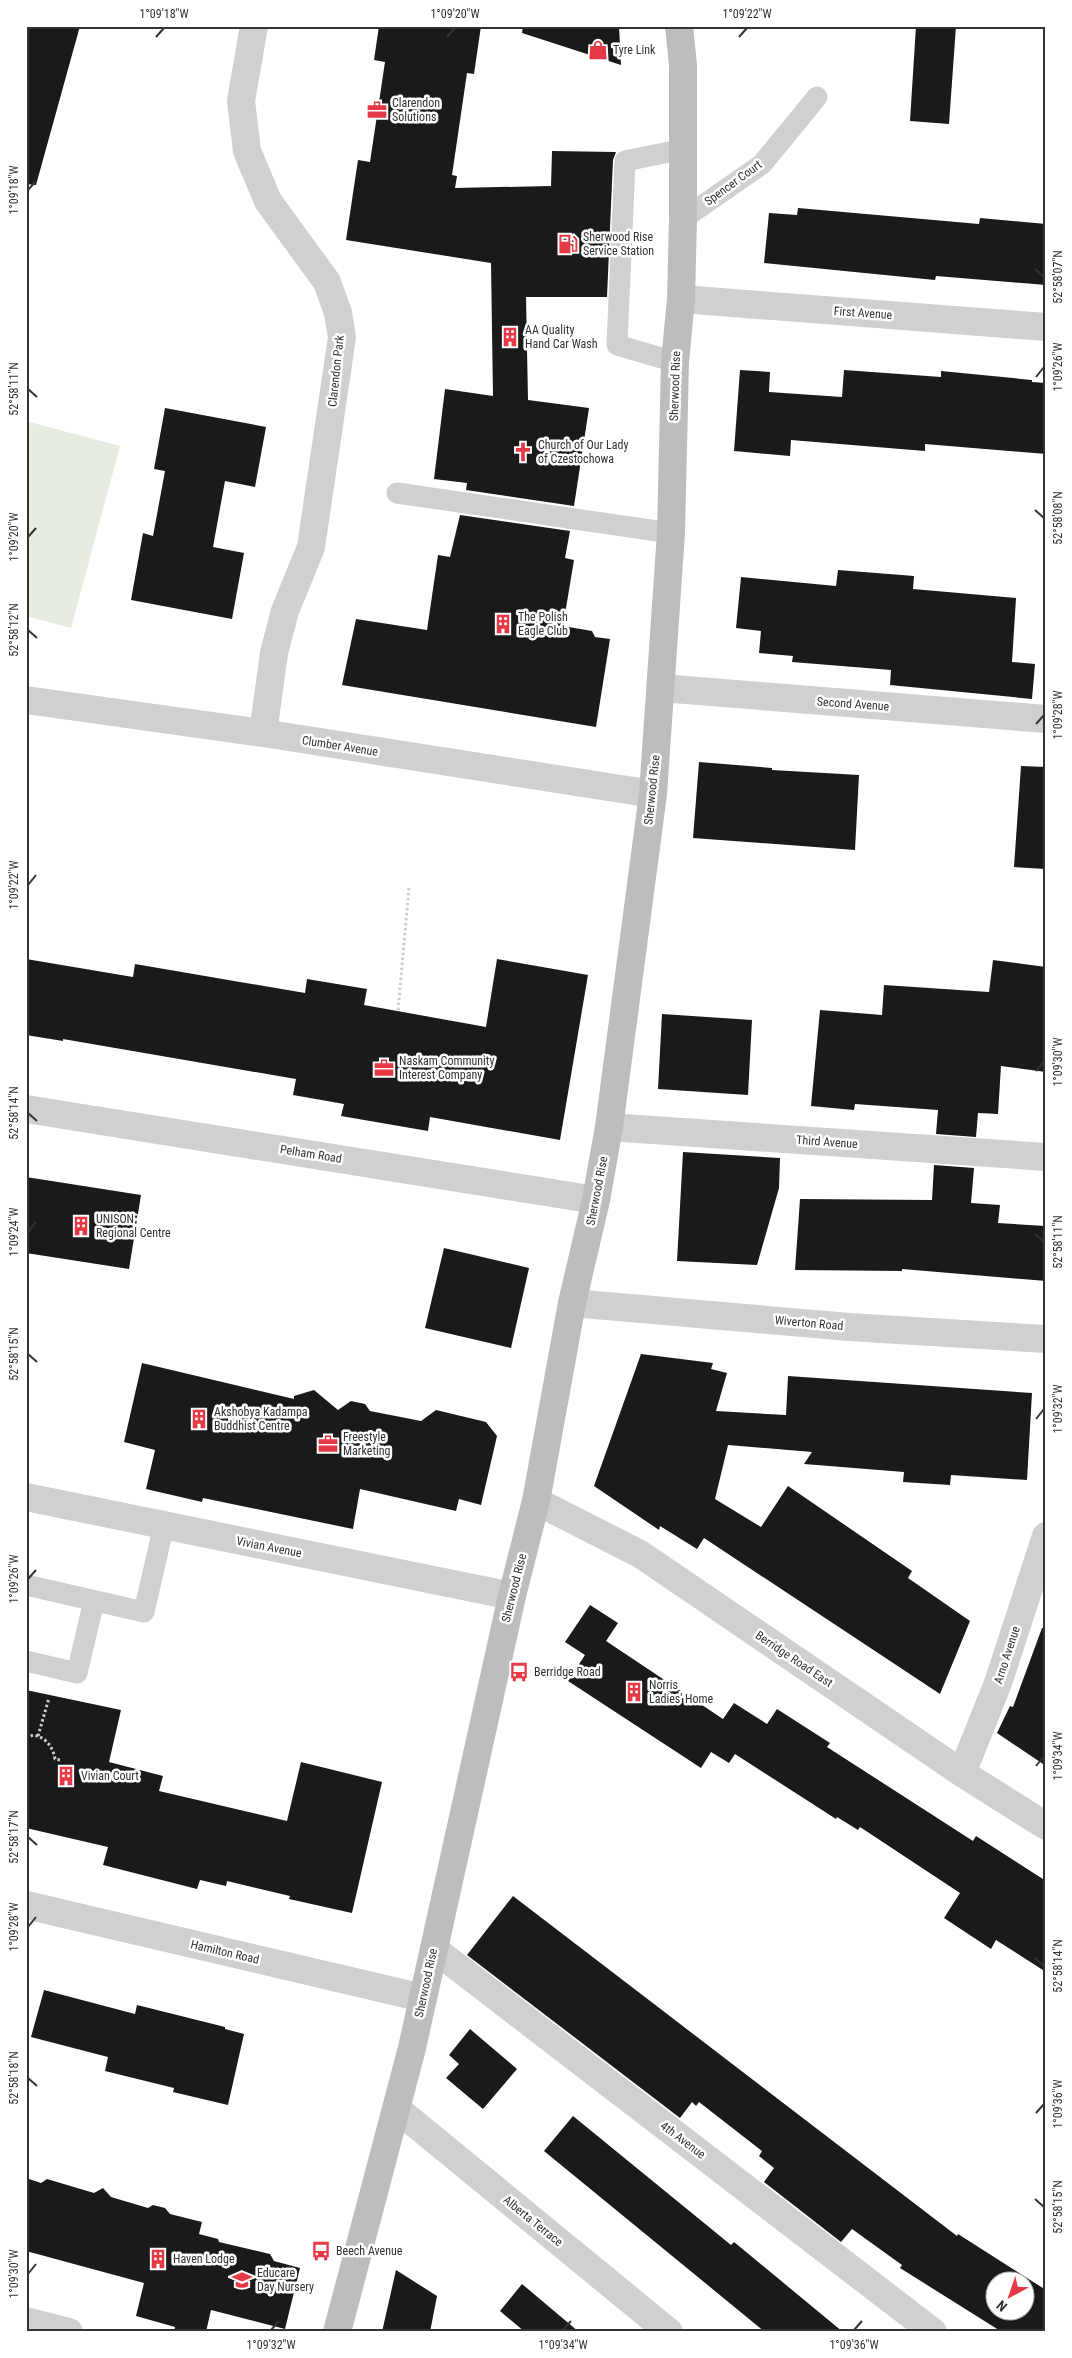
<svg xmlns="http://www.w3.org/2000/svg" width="1072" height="2358" font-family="'Roboto Condensed',sans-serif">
<rect width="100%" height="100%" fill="#fff"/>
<!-- green -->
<path fill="#e6ecdf" d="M 26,421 L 120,446 L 71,628 L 26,616 Z"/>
<!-- building -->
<path fill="#1a1a1a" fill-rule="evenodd" d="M 26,26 L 80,26 L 36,185 L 26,184 Z
M 379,26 L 481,26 L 474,74 L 467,73 L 452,175 L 457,176 L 455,188 L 551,186 L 552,151 L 616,152 L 613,160 L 607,297 L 526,297 L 528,400 L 589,408 L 574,506 L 466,490 L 467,483 L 434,479 L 445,389 L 493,396 L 491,263 L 346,240 L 358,160 L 370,162 L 385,62 L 374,60 Z
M 523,26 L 619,26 L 621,65 L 522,33 Z
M 916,26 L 956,26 L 949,124 L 910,121 Z
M 798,208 L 979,224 L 980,218 L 1046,224 L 1046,285 L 936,276 L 935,280 L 764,263 L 769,213 L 797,215 Z
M 740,370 L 770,372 L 769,392 L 842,397 L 844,370 L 941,377 L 941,371 L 1032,380 L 1032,382 L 1046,383 L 1046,454 L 925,444 L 925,451 L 791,440 L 790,456 L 734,451 Z
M 165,408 L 266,427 L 255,487 L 225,481 L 213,547 L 244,553 L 232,619 L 131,600 L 143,533 L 153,536 L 165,471 L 154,469 Z
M 460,515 L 570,531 L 565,558 L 574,560 L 563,626 L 592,631 L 595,637 L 610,639 L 596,727 L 342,685 L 356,619 L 427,630 L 438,555 L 450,557 Z
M 838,570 L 914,576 L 913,589 L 1016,598 L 1012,662 L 1035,664 L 1032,699 L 890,685 L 891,670 L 792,662 L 793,656 L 759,653 L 761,631 L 736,628 L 741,577 L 836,586 Z
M 699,762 L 772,768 L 772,770 L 859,775 L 855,850 L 693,838 Z
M 1021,766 L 1046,767 L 1046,869 L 1014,867 Z
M 26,959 L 133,977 L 135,964 L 305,993 L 307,979 L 367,989 L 364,1005 L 486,1027 L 497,959 L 588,975 L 560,1140 L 430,1117 L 428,1131 L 341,1116 L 344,1104 L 293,1095 L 296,1079 L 63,1039 L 63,1041 L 26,1035 Z
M 993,960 L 1046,967 L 1046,1072 L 1001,1066 L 998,1114 L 978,1113 L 976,1137 L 936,1134 L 938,1110 L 855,1104 L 854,1110 L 811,1106 L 820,1010 L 882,1015 L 884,985 L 989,992 Z
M 662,1014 L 752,1020 L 748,1095 L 658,1089 Z
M 683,1152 L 780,1158 L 779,1188 L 757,1265 L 677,1261 Z
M 934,1165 L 974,1168 L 971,1203 L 1000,1205 L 998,1223 L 1046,1226 L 1046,1281 L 902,1269 L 902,1271 L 795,1270 L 800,1199 L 932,1200 Z
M 26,1177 L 141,1195 L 129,1269 L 26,1253 Z
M 444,1248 L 529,1268 L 511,1348 L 425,1328 Z
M 641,1354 L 713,1363 L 711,1369 L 727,1373 L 716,1411 L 786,1415 L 788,1376 L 1032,1393 L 1027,1480 L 951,1475 L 950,1485 L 903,1482 L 904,1472 L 804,1464 L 812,1452 L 728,1445 L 715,1499 L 761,1527 L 788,1486 L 912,1571 L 908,1578 L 970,1621 L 940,1694 L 704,1538 L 697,1549 L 660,1526 L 659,1530 L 594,1486 Z
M 142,1363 L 294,1399 L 294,1396 L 314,1390 L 338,1410 L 351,1401 L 365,1404 L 370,1411 L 421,1421 L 436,1410 L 486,1422 L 497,1436 L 481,1505 L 459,1499 L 456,1511 L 360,1489 L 353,1529 L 203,1498 L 202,1502 L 146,1489 L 155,1450 L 124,1442 Z
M 590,1605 L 618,1623 L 606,1641 L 723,1719 L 734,1703 L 767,1724 L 777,1709 L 830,1743 L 827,1747 L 973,1841 L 976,1836 L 1046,1881 L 1046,1972 L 996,1940 L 991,1949 L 944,1918 L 960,1893 L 860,1827 L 858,1830 L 837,1817 L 836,1819 L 735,1754 L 729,1763 L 711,1752 L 701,1768 L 568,1681 L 585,1655 L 565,1642 Z
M 1042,1628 L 1046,1628 L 1046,1766 L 997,1733 L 1010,1706 L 1013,1707 Z
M 26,1690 L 121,1710 L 109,1762 L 163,1776 L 159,1791 L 287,1821 L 301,1762 L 382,1782 L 352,1913 L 289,1899 L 290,1896 L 227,1881 L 226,1886 L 200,1880 L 197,1889 L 103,1865 L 108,1847 L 26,1828 Z
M 513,1896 L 957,2236 L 958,2234 L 1046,2290 L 1046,2332 L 1002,2332 L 900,2268 L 902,2265 L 852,2229 L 841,2242 L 764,2182 L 774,2168 L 759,2156 L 762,2151 L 699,2102 L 696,2106 L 692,2102 L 680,2118 L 467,1955 ZM 994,2280 L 1024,2280 L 1024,2310 L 994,2310 Z
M 44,1990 L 135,2014 L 137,2005 L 225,2027 L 225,2029 L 244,2034 L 228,2105 L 173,2092 L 174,2088 L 105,2071 L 108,2057 L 31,2037 Z
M 470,2029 L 517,2069 L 483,2109 L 446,2078 L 459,2064 L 449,2055 Z
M 573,2116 L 731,2245 L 734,2242 L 843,2332 L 765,2332 L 544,2151 Z
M 26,2178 L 41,2183 L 47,2179 L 94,2193 L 103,2188 L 111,2197 L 148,2208 L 153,2205 L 165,2208 L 170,2214 L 202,2222 L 199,2234 L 218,2239 L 219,2242 L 270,2254 L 274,2261 L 300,2268 L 285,2329 L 211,2310 L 206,2332 L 174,2332 L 175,2327 L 136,2316 L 144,2283 L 26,2251 Z
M 396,2270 L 437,2296 L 430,2332 L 382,2332 Z
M 522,2284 L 579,2332 L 525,2332 L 500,2311 Z"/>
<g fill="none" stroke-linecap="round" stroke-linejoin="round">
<!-- path -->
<path stroke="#cdcdcd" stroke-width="3" stroke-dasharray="2.5 2.5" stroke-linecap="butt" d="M 398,1010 L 409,888
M 38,1736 L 49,1698
M 26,1738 L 33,1735 C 46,1737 53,1747 55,1759 L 60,1760"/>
<!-- service -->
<path stroke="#d0d0d0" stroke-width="21" d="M 683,219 L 762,164 L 817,97
M 675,362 L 617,345 L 625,161 L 684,149
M 397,493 L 671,533
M 26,1585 L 144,1612 L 164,1525
M 26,1661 L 77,1673 L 94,1601"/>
<!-- minor -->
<path stroke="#d0d0d0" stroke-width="28" d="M 254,26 L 241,101 L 247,151 L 268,201 L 327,282 L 338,313 L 342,337 L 311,547 L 285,611 L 274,653 L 263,733
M 681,299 L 1046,327
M 661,688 L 1046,719
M 26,700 L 263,733 L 653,794
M 26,1109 L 596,1200
M 609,1127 L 1046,1157
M 572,1303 L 849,1327 L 1046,1339
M 26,1497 L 512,1596
M 536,1501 L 640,1554 L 962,1773 L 1046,1826
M 962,1773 L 998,1683 L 1046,1536
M 26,1905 L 423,1998
M 434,1949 L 933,2332
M 397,2109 L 669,2332
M 26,2321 L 69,2332"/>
<!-- secondary -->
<path stroke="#bdbdbd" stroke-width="28" d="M 337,2332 L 412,2048 L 512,1596 L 536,1501 L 572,1303 L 596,1200 L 609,1127 L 653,794 L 671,533 L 675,362 L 681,299 L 683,219 L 683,65 L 679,26"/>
</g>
<!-- ticks -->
<path fill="none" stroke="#333" stroke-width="2" d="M 156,37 L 164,28M 447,37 L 455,28M 739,37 L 747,28M 28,190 L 36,181M 1035,269 L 1044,277M 1036,377 L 1044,367M 28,389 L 37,397M 1035,510 L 1044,518M 28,537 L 36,528M 28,630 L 37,638M 1036,724 L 1044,715M 28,885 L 36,875M 1036,1071 L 1044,1062M 28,1113 L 37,1121M 28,1232 L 36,1222M 1035,1234 L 1044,1242M 28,1354 L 37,1362M 1036,1419 L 1044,1409M 28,1579 L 36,1570M 1036,1766 L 1044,1756M 28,1837 L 37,1845M 28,1927 L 36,1917M 1035,1958 L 1044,1966M 28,2078 L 37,2086M 1036,2113 L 1044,2104M 1035,2199 L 1044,2207M 28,2274 L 36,2264M 271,2330 L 279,2321M 563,2330 L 571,2321M 854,2330 L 862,2321"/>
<!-- icons -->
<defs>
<symbol id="shop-bare" viewBox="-9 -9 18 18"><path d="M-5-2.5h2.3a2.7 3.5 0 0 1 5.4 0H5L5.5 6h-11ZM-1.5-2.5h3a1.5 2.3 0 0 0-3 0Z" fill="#e63946" stroke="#fff" stroke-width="2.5" paint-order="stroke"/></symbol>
<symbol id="office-bare" viewBox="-9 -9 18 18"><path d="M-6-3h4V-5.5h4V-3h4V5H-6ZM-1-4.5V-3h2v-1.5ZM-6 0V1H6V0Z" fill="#e63946" stroke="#fff" stroke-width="2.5" paint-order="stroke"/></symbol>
<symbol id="fuel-bare" viewBox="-9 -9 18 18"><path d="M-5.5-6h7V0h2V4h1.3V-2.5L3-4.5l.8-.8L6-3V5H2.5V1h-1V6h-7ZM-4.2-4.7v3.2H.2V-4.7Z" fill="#e63946" stroke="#fff" stroke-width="2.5" paint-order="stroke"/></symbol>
<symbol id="building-bare" viewBox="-9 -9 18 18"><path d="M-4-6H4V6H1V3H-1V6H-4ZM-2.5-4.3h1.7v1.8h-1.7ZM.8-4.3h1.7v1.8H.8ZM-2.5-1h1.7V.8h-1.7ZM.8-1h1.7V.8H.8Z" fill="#e63946" stroke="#fff" stroke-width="2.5" paint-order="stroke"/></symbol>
<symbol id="church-bare" viewBox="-9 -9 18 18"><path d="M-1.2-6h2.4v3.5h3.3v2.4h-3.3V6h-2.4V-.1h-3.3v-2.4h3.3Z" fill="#e63946" stroke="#fff" stroke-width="2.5" paint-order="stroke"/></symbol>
<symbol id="bus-bare" viewBox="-9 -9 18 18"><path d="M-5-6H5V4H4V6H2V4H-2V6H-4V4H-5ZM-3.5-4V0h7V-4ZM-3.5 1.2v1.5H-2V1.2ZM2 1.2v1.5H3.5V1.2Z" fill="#e63946" stroke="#fff" stroke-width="2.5" paint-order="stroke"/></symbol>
<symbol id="school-bare" viewBox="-9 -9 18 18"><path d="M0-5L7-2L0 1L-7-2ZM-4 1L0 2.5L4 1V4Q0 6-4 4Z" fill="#e63946" stroke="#fff" stroke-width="2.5" paint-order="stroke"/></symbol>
</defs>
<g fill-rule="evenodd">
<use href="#shop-bare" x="584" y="36" width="28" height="28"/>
<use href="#office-bare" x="363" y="96" width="28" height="28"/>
<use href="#fuel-bare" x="554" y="230" width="28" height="28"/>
<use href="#building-bare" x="496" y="323" width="28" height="28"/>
<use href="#church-bare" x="509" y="438" width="28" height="28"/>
<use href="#building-bare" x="489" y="610" width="28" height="28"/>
<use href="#office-bare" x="370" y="1054" width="28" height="28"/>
<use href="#building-bare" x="67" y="1212" width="28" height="28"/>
<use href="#building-bare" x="185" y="1405" width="28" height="28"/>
<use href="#office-bare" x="314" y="1430" width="28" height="28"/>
<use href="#bus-bare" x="505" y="1658" width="28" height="28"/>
<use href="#building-bare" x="620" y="1678" width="28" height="28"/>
<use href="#building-bare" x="52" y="1762" width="28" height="28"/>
<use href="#bus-bare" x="307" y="2237" width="28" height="28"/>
<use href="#building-bare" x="144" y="2245" width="28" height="28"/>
<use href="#school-bare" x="228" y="2266" width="28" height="28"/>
</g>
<g text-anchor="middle" stroke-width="5" stroke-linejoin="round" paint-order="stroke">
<!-- poi labels -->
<g font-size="12" fill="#333" stroke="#fff" text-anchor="start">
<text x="613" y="54">Tyre Link</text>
<text x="392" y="107">Clarendon<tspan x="392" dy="14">Solutions</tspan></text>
<text x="583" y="241">Sherwood Rise<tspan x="583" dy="14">Service Station</tspan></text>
<text x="525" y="334">AA Quality<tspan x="525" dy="14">Hand Car Wash</tspan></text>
<text x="538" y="449">Church of Our Lady<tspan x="538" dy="14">of Czestochowa</tspan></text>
<text x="518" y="621">The Polish<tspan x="518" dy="14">Eagle Club</tspan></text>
<text x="399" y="1065">Naskam Community<tspan x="399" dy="14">Interest Company</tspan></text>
<text x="96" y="1223">UNISON:<tspan x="96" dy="14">Regional Centre</tspan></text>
<text x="214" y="1416">Akshobya Kadampa<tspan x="214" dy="14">Buddhist Centre</tspan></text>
<text x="343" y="1441">Freestyle<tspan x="343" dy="14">Marketing</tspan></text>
<text x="534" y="1676">Berridge Road</text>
<text x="649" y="1689">Norris<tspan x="649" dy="14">Ladies' Home</tspan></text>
<text x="81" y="1780">Vivian Court</text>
<text x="336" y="2255">Beech Avenue</text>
<text x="173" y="2263">Haven Lodge</text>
<text x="257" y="2277">Educare<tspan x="257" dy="14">Day Nursery</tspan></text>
</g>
<!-- street labels -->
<g font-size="12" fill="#333" stroke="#fff">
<text transform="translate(733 183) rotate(-36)" y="4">Spencer Court</text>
<text transform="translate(863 313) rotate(4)" y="4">First Avenue</text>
<text transform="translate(336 371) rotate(-84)" y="4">Clarendon Park</text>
<text transform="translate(675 386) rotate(-88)" y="4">Sherwood Rise</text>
<text transform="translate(853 704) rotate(4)" y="4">Second Avenue</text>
<text transform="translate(340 746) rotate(9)" y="4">Clumber Avenue</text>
<text transform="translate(652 790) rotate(-84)" y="4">Sherwood Rise</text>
<text transform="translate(827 1142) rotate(4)" y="4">Third Avenue</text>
<text transform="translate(311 1154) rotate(9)" y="4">Pelham Road</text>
<text transform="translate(597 1191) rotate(-79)" y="4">Sherwood Rise</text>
<text transform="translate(809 1323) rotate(5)" y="4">Wiverton Road</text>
<text transform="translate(269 1547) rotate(11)" y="4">Vivian Avenue</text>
<text transform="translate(514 1588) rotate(-76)" y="4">Sherwood Rise</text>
<text transform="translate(1007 1655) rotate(-72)" y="4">Arno Avenue</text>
<text transform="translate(794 1659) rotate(34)" y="4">Berridge Road East</text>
<text transform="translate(225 1952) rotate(13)" y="4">Hamilton Road</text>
<text transform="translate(426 1983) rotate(-78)" y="4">Sherwood Rise</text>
<text transform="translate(683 2140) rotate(37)" y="4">4th Avenue</text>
<text transform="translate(533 2221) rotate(39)" y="4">Alberta Terrace</text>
</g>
</g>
<!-- border -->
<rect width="1072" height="2358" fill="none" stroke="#ffffff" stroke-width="55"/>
<!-- north arrow -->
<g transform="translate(1010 2296) rotate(220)"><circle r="24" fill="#ffffff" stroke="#adadad"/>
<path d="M0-4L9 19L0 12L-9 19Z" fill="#e63946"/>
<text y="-8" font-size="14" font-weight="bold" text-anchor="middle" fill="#333333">N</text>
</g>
<rect x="28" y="28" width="1016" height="2302" fill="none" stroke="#333" stroke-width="2"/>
<g font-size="12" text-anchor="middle" fill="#333">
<text x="164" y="18">1°09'18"W</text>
<text x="455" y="18">1°09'20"W</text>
<text x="747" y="18">1°09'22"W</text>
<text transform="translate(14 190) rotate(-90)" y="4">1°09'18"W</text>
<text transform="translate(1058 277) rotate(-90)" y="4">52°58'07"N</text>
<text transform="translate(1058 367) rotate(-90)" y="4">1°09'26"W</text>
<text transform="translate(14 389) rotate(-90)" y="4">52°58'11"N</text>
<text transform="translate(1058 518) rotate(-90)" y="4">52°58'08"N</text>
<text transform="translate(14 537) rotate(-90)" y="4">1°09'20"W</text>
<text transform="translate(14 630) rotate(-90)" y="4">52°58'12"N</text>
<text transform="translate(1058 715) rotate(-90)" y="4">1°09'28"W</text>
<text transform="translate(14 885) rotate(-90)" y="4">1°09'22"W</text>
<text transform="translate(1058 1062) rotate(-90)" y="4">1°09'30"W</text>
<text transform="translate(14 1113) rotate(-90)" y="4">52°58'14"N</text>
<text transform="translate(14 1232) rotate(-90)" y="4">1°09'24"W</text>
<text transform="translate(1058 1242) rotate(-90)" y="4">52°58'11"N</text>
<text transform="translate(14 1354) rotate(-90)" y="4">52°58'15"N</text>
<text transform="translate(1058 1409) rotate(-90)" y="4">1°09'32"W</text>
<text transform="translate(14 1579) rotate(-90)" y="4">1°09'26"W</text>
<text transform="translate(1058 1756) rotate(-90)" y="4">1°09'34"W</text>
<text transform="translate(14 1837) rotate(-90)" y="4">52°58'17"N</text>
<text transform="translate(14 1927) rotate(-90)" y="4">1°09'28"W</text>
<text transform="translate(1058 1966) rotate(-90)" y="4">52°58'14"N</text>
<text transform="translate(14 2078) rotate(-90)" y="4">52°58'18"N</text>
<text transform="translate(1058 2104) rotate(-90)" y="4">1°09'36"W</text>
<text transform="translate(1058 2207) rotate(-90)" y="4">52°58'15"N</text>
<text transform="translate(14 2274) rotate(-90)" y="4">1°09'30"W</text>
<text x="271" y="2349">1°09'32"W</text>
<text x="563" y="2349">1°09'34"W</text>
<text x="854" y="2349">1°09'36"W</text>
</g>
</svg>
